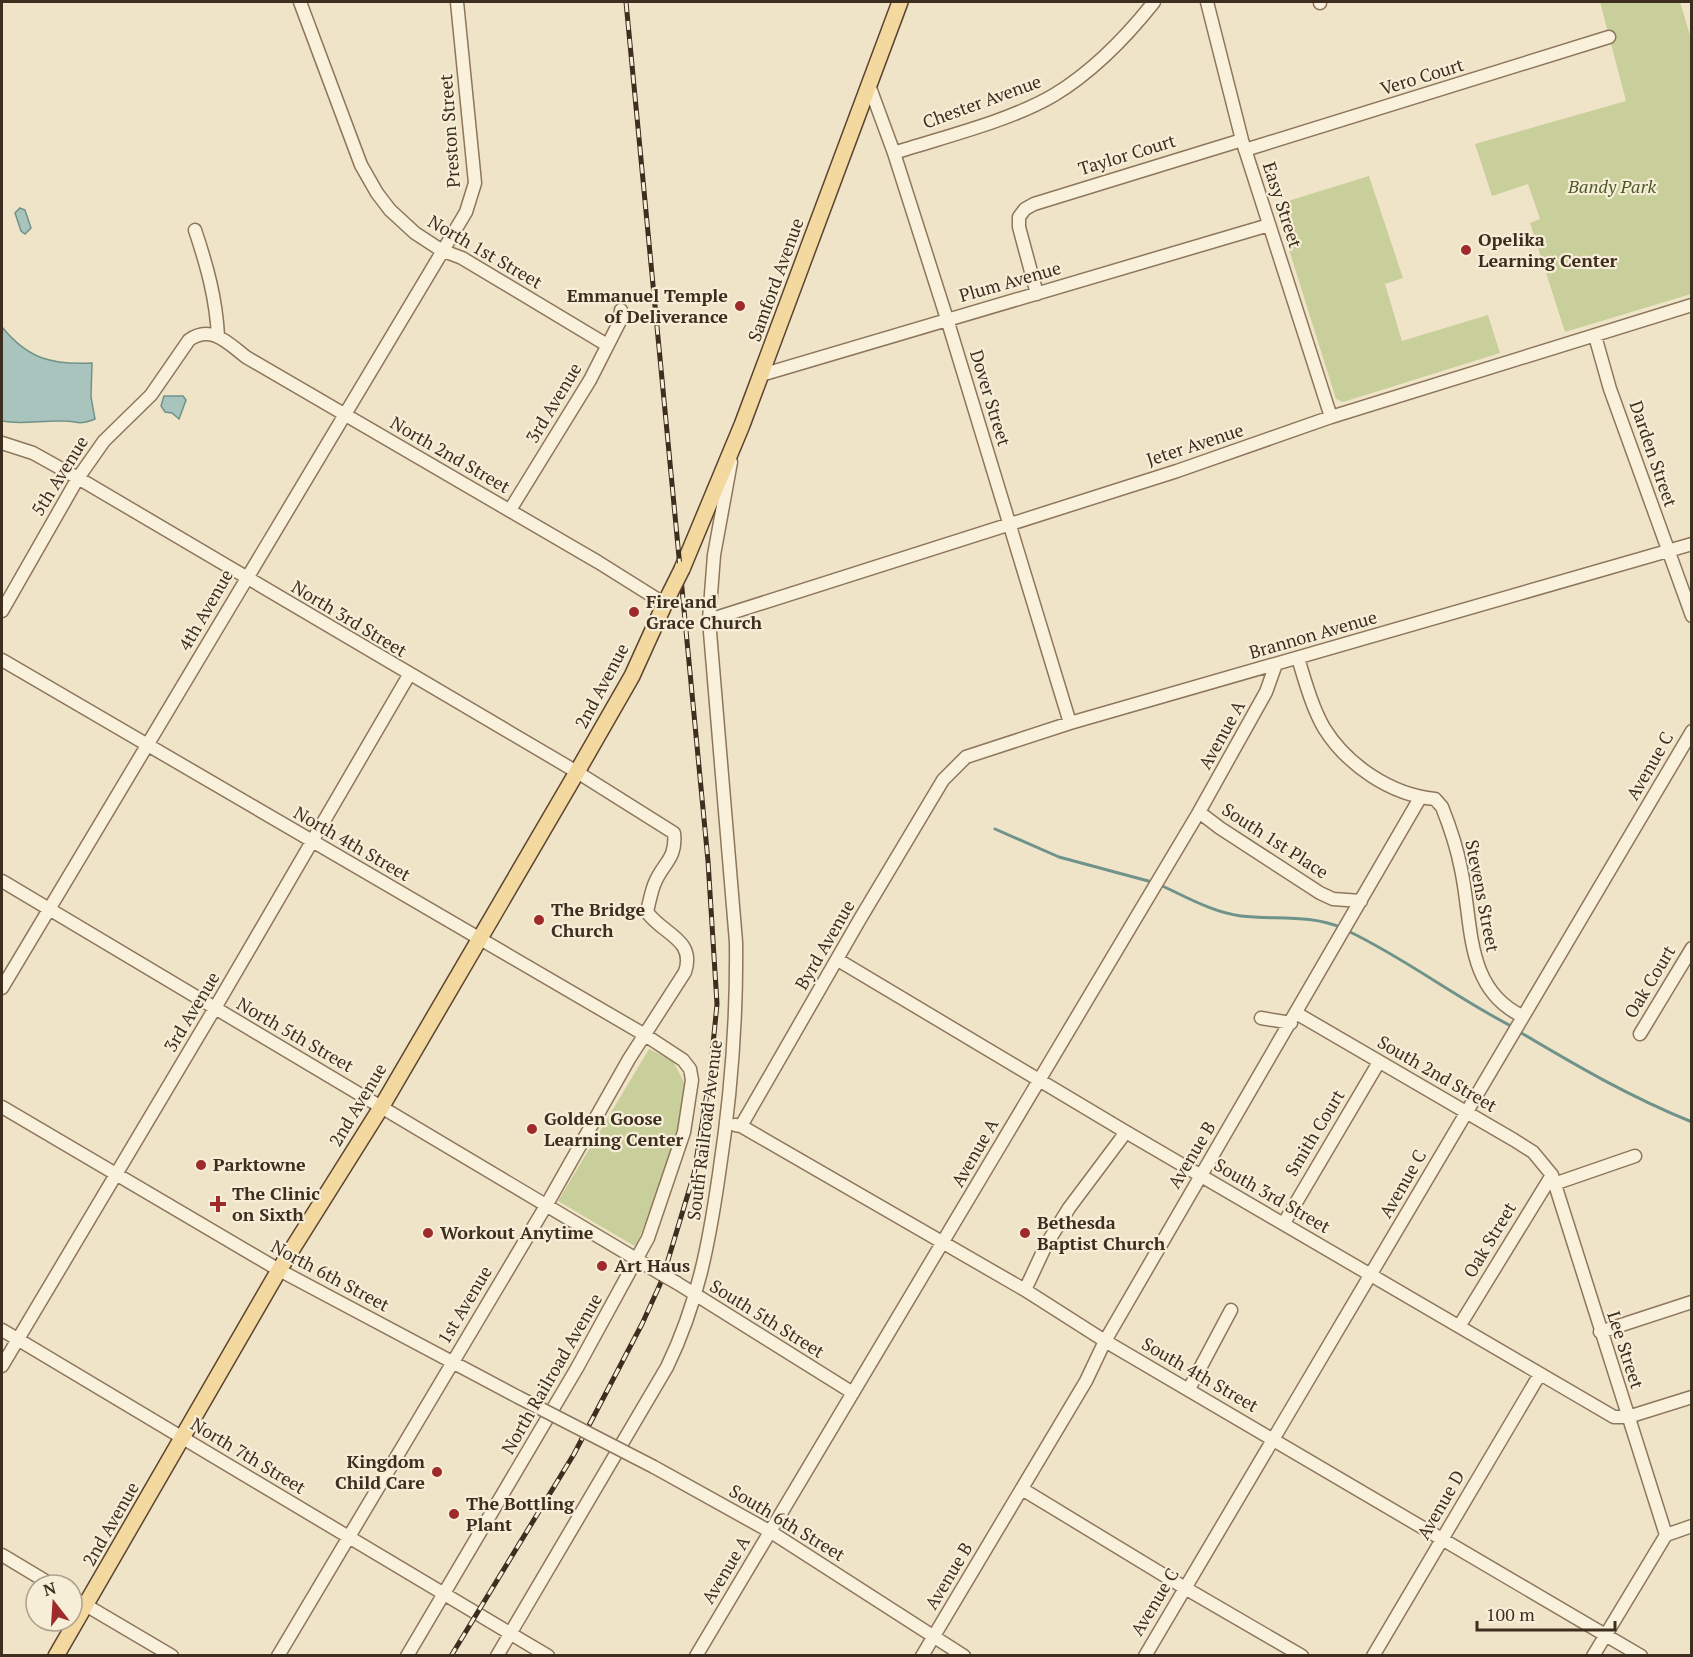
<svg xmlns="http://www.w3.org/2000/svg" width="1693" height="1657" font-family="'PT Serif',serif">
<rect width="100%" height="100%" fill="#f0e4c8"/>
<!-- green -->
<path fill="#c9cf9b" d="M 1600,2 L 1680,2 L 1692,42 L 1691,294 L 1565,332 L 1530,223 L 1540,219 L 1528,184 L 1492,196 L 1475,144 L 1626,101 Z
M 1369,176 L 1403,278 L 1385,284 L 1402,341 L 1488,315 L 1500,353 L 1343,402 L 1336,399 L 1275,205 Z
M 649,1049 L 673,1061 L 684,1082 L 683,1121 L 636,1247 L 558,1201 Z"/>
<!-- water -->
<path fill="#a9c4bc" stroke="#6f938a" stroke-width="1.5" d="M 20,208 L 25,210 L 31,228 L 25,234 L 21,231 L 15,213 Z
M 2,327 C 28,359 52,365 92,363 L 91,397 L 95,419 C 77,426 79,421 63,421 C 42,420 22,425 2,421 Z
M 164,396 L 183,396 L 186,400 L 179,419 L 172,413 L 165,412 L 161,406 Z"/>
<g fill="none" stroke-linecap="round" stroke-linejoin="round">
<!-- stream -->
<path stroke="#6f938a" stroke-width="3" d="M 995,829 L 1059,857 L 1152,882
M 1158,884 C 1185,896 1211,912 1241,916 C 1275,920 1310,914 1342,928
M 1348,931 C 1405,958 1456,998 1513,1027
M 1518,1031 C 1575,1065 1630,1097 1692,1122"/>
<defs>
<path id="minor" d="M 300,2 L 361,165 L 377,193 L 390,210 L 415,233 L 441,250 L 462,258 L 607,345
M 1207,2 L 1242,140 L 1331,417
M 1320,2 L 1320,3
M 869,85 L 894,153 L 947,319 L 1070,723
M 1245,150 L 1609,37
M 894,153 C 943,137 1010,121 1054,95 C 1092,72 1127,36 1154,2
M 195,230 C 207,266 216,298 218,336
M 1037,294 L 1019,227 L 1019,217 L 1025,209 L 1034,204 L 1242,140
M 1595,336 L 1610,389 L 1692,616
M 761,375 L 1269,225
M 2,443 L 33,453 L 78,478 L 577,772 L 674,833 C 677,860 662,863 654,885 C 651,893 649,903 647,912 C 662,934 696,939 685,972 L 629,1059 L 547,1204 L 278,1656
M 510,510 L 590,380 L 620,321 L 621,310
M 2,611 L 78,478 L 104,441 L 151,395 L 189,340 C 211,324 228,343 246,357 L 598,562 L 665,604
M 709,620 L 1177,471 L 1331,417 L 1692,305
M 1298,658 C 1305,681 1312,707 1324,728 C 1347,765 1391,795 1435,799 L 1442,807 C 1450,827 1457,848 1461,869 C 1473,923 1464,988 1522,1016
M 2,660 L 645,1035 L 683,1060 L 690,1069 L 692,1080 L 684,1132 L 648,1238 L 577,1368 L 407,1656
M 1199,812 L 1220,828 L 1320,893 L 1333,899 L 1361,901
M 2,881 L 663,1275
M 838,960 L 1126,1132 L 1614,1417 L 1628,1417 L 1692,1397
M 2,988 L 466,212 L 475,183 L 457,2
M 1296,1013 L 1514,1140 L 1533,1152 L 1552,1175 L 1666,1535
M 1261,1018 L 1291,1023
M 1640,1034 L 1692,948
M 2,1107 L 279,1270 L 518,1397
M 735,1125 L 741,1126 L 1025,1290 L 1105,1341 L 1641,1656
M 741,1126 L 860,919 L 943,780 L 966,757 L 1070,723 L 1692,544
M 1554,1184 L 1635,1156
M 1284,1223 L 1379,1062
M 677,1283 L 853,1393
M 1025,1290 L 1046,1245 L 1069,1208 L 1126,1132
M 1460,1325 L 1552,1175
M 2,1330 L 548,1656
M 1600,1332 L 1692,1302
M 2,1366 L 215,1008 L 409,675
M 1189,1389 L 1231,1310
M 654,1467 L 771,1532 L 964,1656
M 1022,1489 L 1185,1588 L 1302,1656
M 2,1555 L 52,1585
M 72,1597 L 172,1656
M 497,1656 L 667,1367 C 698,1303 709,1243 719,1174 C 731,1096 737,1021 736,942 L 709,620 L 714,555 L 731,462
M 696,1656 L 1199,812 L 1266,692 L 1276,664
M 922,1656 L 1086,1381 L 1105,1341 L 1420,798
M 1145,1656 L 1692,731
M 1373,1656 L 1540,1374
M 1593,1656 L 1666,1535 L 1692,1526"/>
<path id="major" d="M 682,569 L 742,425 L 900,2
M 56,1656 L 279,1270 L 382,1106 L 577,772 L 632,676 L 666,601"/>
</defs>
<!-- minor casing -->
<use href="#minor" stroke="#8d765c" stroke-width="15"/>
<!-- major casing -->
<use href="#major" stroke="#5b4430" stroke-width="18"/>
<!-- minor -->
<use href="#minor" stroke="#faf1dc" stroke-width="12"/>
<!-- major -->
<use href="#major" stroke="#f3d9a0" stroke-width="15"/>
<defs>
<path id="rail" d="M 451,1656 L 574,1454 L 642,1324 L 662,1280 L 694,1174 L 710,1075 L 717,1004 L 708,861 L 626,2"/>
</defs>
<!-- rail casing -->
<use href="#rail" stroke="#3d2e20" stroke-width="5"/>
<!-- rail -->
<use href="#rail" stroke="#f7eed8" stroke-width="3" stroke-dasharray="9" stroke-linecap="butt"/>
<defs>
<path id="minor-bridge" d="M 663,1275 L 677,1283
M 518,1397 L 654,1467"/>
<path id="major-bridge" d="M 666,601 L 682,569"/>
</defs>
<!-- minor-bridge casing -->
<use href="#minor-bridge" stroke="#8d765c" stroke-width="15" stroke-linecap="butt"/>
<!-- major-bridge casing -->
<use href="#major-bridge" stroke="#5b4430" stroke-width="18" stroke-linecap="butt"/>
<!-- minor-bridge -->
<use href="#minor-bridge" stroke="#faf1dc" stroke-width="12"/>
<!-- major-bridge -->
<use href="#major-bridge" stroke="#f3d9a0" stroke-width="15"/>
</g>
<!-- markers -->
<g fill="#9e2a2b" stroke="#f7eed8" stroke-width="2">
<circle cx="1466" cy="250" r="6"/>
<circle cx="740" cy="306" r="6"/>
<circle cx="634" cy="612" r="6"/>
<circle cx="539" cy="920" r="6"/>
<circle cx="532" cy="1129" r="6"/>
<circle cx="201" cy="1165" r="6"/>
<path d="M215 1195h6v6h6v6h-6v6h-6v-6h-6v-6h6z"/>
<circle cx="428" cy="1233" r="6"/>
<circle cx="1025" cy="1233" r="6"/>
<circle cx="602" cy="1266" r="6"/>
<circle cx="437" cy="1472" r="6"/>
<circle cx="454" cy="1514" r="6"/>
</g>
<g text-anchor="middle" stroke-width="4.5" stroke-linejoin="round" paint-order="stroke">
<!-- street labels -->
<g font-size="18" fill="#3d2e20" stroke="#f7eed8">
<text transform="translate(1422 77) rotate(-17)" y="6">Vero Court</text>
<text transform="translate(982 102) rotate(-20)" y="6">Chester Avenue</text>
<text transform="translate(450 131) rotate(-94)" y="6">Preston Street</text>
<text transform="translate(1127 155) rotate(-17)" y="6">Taylor Court</text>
<text transform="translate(1282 205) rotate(72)" y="6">Easy Street</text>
<text transform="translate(485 252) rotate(30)" y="6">North 1st Street</text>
<text transform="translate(776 280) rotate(-70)" y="6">Samford Avenue</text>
<text transform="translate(1010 282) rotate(-16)" y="6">Plum Avenue</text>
<text transform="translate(990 398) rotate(73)" y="6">Dover Street</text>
<text transform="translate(554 403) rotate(-59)" y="6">3rd Avenue</text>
<text transform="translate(1195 445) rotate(-18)" y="6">Jeter Avenue</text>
<text transform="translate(1653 454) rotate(71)" y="6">Darden Street</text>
<text transform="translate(450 455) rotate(30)" y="6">North 2nd Street</text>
<text transform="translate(60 476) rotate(-58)" y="6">5th Avenue</text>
<text transform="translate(206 610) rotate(-60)" y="6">4th Avenue</text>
<text transform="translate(349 619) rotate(31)" y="6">North 3rd Street</text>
<text transform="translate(1313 635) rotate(-16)" y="6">Brannon Avenue</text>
<text transform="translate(602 686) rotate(-62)" y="6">2nd Avenue</text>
<text transform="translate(1222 735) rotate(-61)" y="6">Avenue A</text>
<text transform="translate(1650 766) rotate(-60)" y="6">Avenue C</text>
<text transform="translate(1275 841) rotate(33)" y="6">South 1st Place</text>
<text transform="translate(352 844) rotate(30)" y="6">North 4th Street</text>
<text transform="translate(1482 896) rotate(79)" y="6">Stevens Street</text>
<text transform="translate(825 945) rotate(-60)" y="6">Byrd Avenue</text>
<text transform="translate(1650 982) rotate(-59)" y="6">Oak Court</text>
<text transform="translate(192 1012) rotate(-59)" y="6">3rd Avenue</text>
<text transform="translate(295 1035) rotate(30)" y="6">North 5th Street</text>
<text transform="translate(1437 1074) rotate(30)" y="6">South 2nd Street</text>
<text transform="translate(358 1105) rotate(-59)" y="6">2nd Avenue</text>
<text transform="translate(705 1130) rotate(-83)" y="6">South Railroad Avenue</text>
<text transform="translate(1315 1133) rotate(-59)" y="6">Smith Court</text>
<text transform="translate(975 1153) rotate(-60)" y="6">Avenue A</text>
<text transform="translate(1192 1155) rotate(-59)" y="6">Avenue B</text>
<text transform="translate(1403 1184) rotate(-60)" y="6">Avenue C</text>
<text transform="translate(1272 1196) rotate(30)" y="6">South 3rd Street</text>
<text transform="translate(1490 1240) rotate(-59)" y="6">Oak Street</text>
<text transform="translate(330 1276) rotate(28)" y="6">North 6th Street</text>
<text transform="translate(465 1305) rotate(-59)" y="6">1st Avenue</text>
<text transform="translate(767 1319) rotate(32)" y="6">South 5th Street</text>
<text transform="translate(1625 1350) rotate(72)" y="6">Lee Street</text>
<text transform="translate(552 1374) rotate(-60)" y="6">North Railroad Avenue</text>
<text transform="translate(1200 1375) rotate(30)" y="6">South 4th Street</text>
<text transform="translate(248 1456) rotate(31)" y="6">North 7th Street</text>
<text transform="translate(1441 1505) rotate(-60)" y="6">Avenue D</text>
<text transform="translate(787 1523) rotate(31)" y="6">South 6th Street</text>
<text transform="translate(111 1524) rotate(-60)" y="6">2nd Avenue</text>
<text transform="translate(726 1570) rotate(-59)" y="6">Avenue A</text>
<text transform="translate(949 1576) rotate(-59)" y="6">Avenue B</text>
<text transform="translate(1155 1602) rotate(-59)" y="6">Avenue C</text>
</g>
<!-- park labels -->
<g font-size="18" font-style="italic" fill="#4d5a26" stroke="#f7eed8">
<text x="1612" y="193">Bandy Park</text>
</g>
<!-- poi labels -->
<g font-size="18" font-weight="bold" fill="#3d2e20" stroke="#f7eed8" text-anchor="start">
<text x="1478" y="246">Opelika<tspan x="1478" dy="21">Learning Center</tspan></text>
<text x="728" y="302" text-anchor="end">Emmanuel Temple<tspan x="728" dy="21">of Deliverance</tspan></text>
<text x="646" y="608">Fire and<tspan x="646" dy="21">Grace Church</tspan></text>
<text x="551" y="916">The Bridge<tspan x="551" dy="21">Church</tspan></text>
<text x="544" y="1125">Golden Goose<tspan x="544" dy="21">Learning Center</tspan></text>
<text x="213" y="1171">Parktowne</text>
<text x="232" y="1200">The Clinic<tspan x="232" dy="21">on Sixth</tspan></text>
<text x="1037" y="1229">Bethesda<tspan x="1037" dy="21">Baptist Church</tspan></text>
<text x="440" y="1239">Workout Anytime</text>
<text x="614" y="1272">Art Haus</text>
<text x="425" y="1468" text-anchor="end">Kingdom<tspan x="425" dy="21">Child Care</tspan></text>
<text x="466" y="1510">The Bottling<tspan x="466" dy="21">Plant</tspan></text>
</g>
</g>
<!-- border -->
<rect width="1693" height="1657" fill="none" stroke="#3d2e20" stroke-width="6"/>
<!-- north arrow -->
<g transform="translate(54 1603) rotate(343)"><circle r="28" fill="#f7eed8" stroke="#ada18e" stroke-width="1.5"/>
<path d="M0-4.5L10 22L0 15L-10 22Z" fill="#9e2a2b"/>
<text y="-9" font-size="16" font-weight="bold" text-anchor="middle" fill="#3d2e20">N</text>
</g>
<!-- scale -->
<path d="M1477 1621v9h138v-9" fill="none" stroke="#3d2e20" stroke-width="3"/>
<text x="1486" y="1621" font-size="18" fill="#3d2e20" stroke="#f7eed8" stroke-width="4.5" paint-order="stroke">100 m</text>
</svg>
